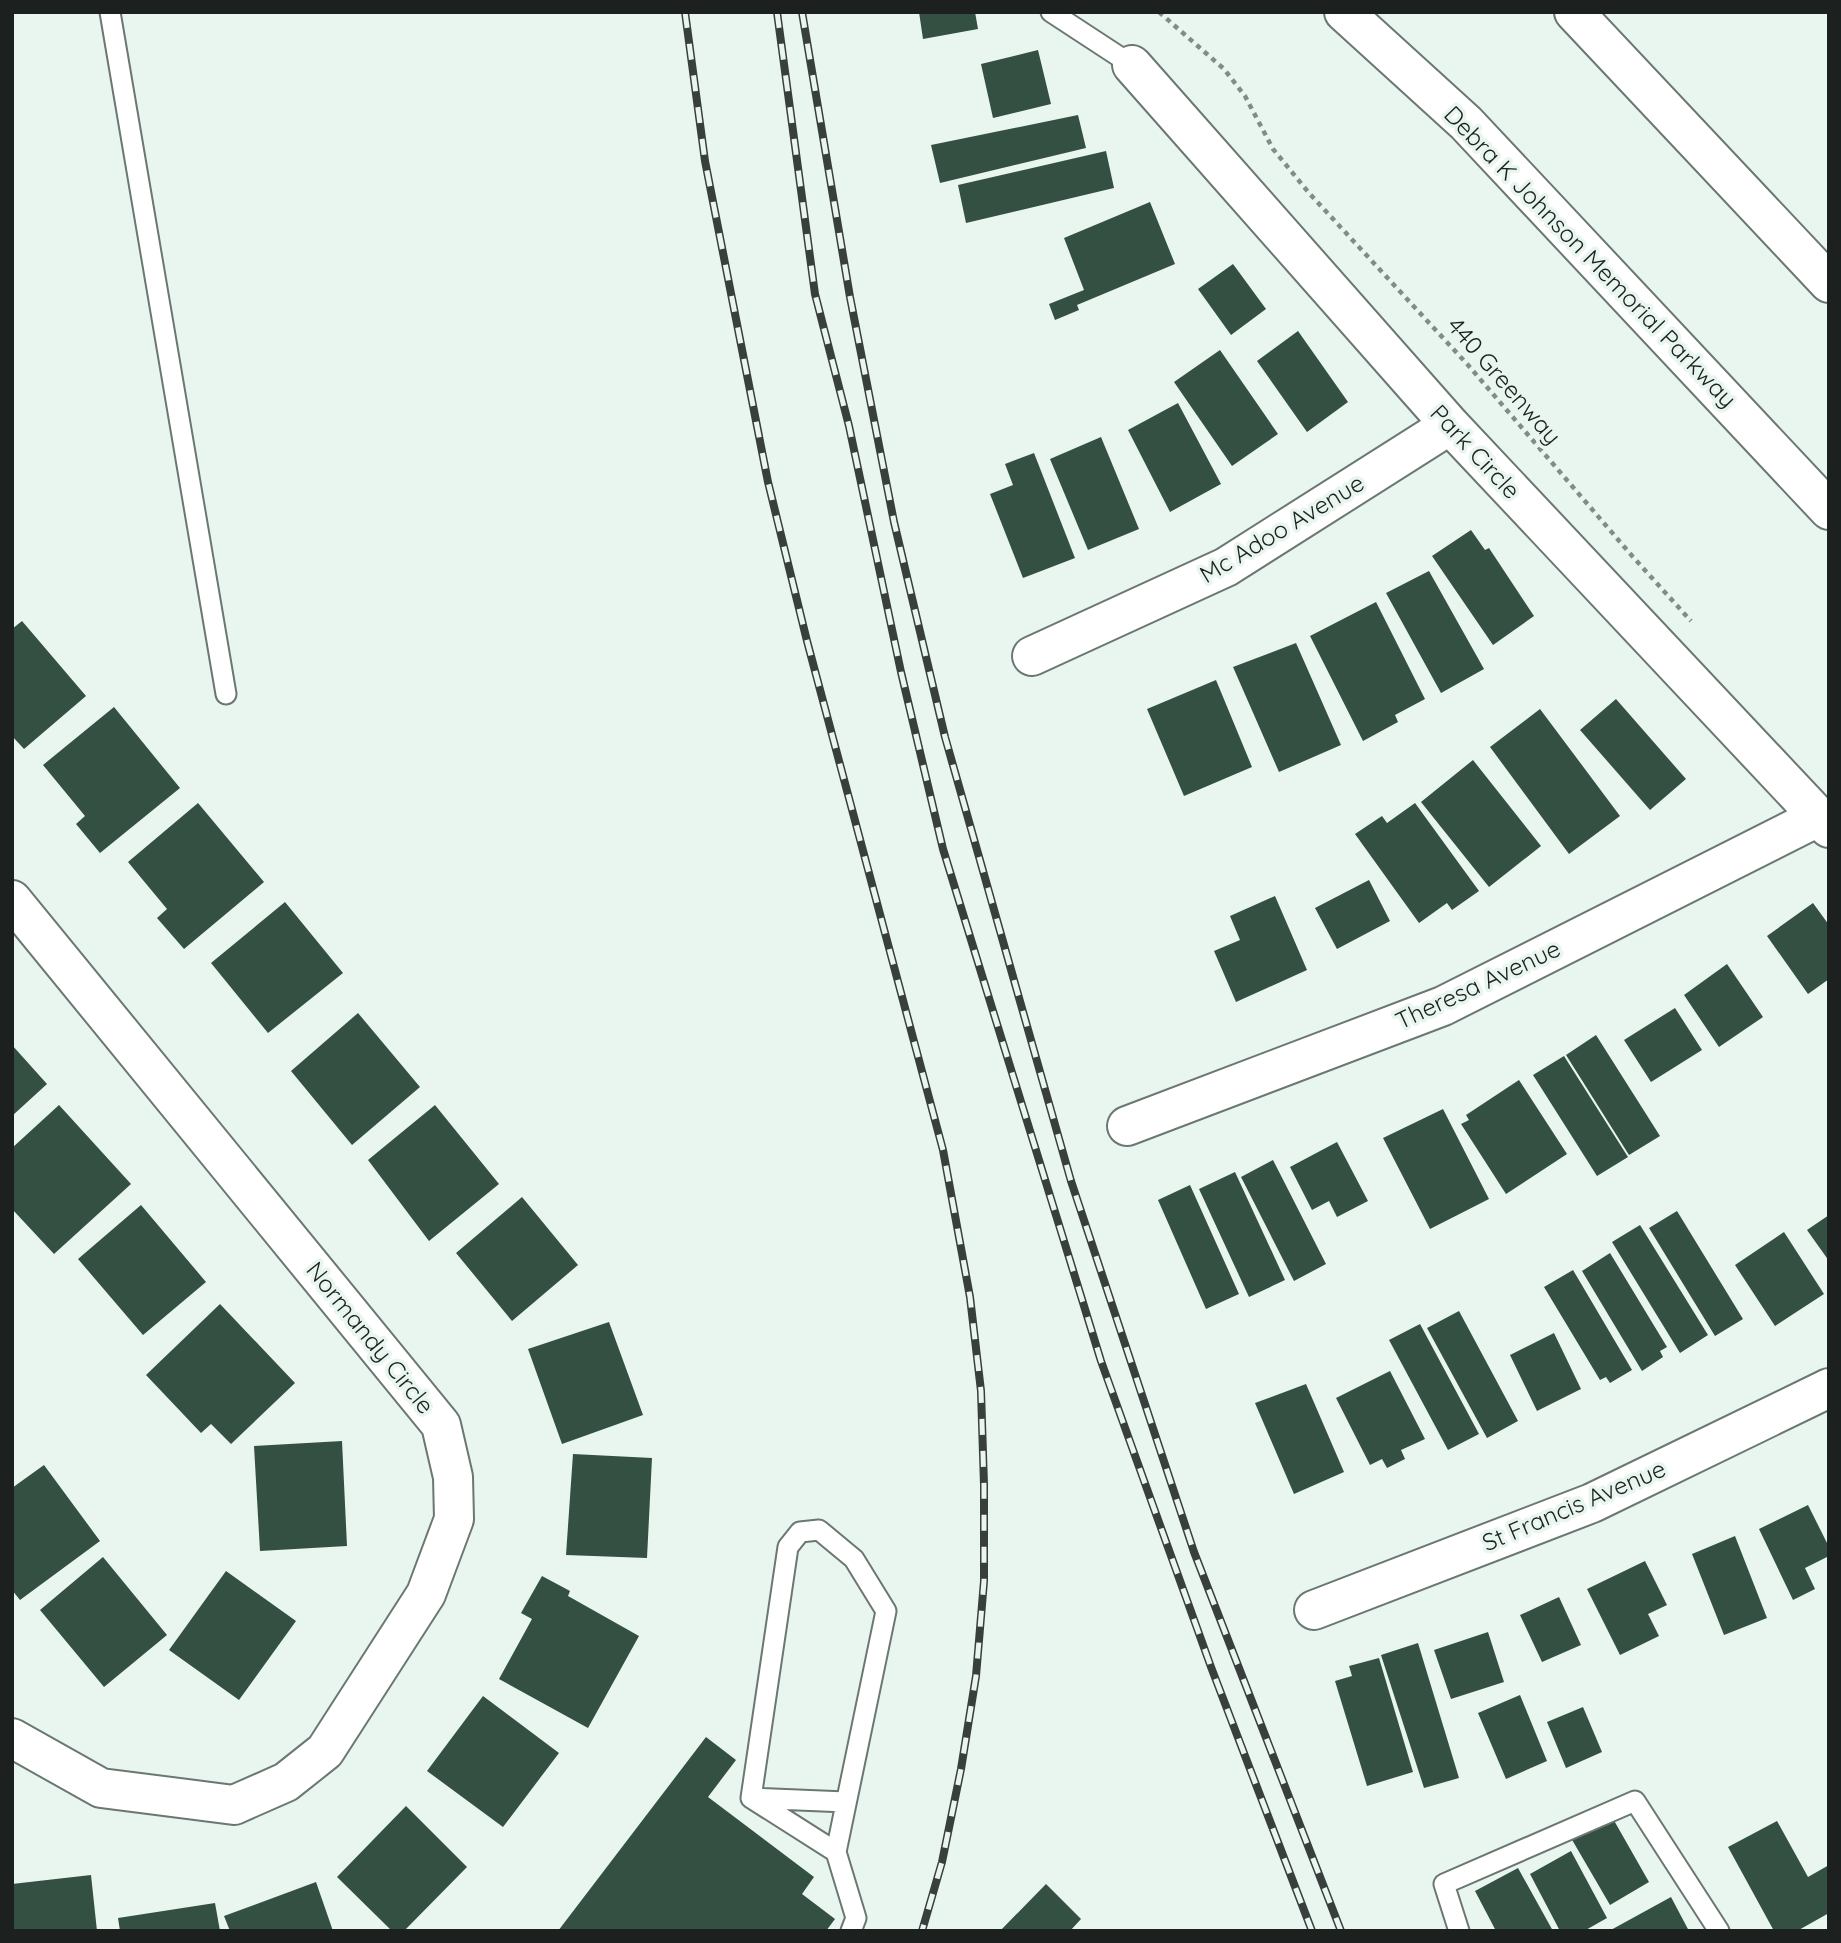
<svg xmlns="http://www.w3.org/2000/svg" width="1841" height="1943" font-family="Quicksand,sans-serif">
<rect width="100%" height="100%" fill="#e8f6ef"/>
<!-- building -->
<path fill="#335043" d="M 919,12 L 975,12 L 978,29 L 923,39 Z
M 1038,50 L 1051,104 L 993,118 L 981,64 Z
M 1078,115 L 1086,148 L 940,183 L 931,145 Z
M 1106,151 L 1114,188 L 966,223 L 958,185 Z
M 1150,202 L 1175,264 L 1077,305 L 1079,310 L 1055,320 L 1049,304 L 1084,290 L 1064,238 Z
M 1233,264 L 1266,309 L 1231,335 L 1198,289 Z
M 1298,331 L 1348,402 L 1307,432 L 1257,361 Z
M 1220,350 L 1278,434 L 1232,466 L 1174,382 Z
M 1178,403 L 1221,484 L 1170,512 L 1128,430 Z
M 1101,437 L 1139,529 L 1088,550 L 1050,459 Z
M 1034,453 L 1075,558 L 1023,578 L 990,494 L 1013,485 L 1005,464 Z
M 1471,530 L 1485,550 L 1489,548 L 1534,616 L 1493,645 L 1432,556 Z
M 1429,571 L 1484,669 L 1441,693 L 1386,593 Z
M 1376,602 L 1425,699 L 1395,715 L 1398,722 L 1363,741 L 1310,636 Z
M 22,621 L 86,696 L 24,749 L 12,736 L 12,629 Z
M 1296,643 L 1341,745 L 1279,772 L 1233,667 Z
M 1216,680 L 1252,767 L 1184,796 L 1147,709 Z
M 1616,699 L 1686,779 L 1650,810 L 1580,730 Z
M 114,707 L 180,788 L 100,853 L 76,824 L 85,816 L 43,765 Z
M 1540,709 L 1620,816 L 1569,854 L 1490,747 Z
M 1473,760 L 1541,846 L 1489,887 L 1421,802 Z
M 198,803 L 264,882 L 184,949 L 157,918 L 167,909 L 128,862 Z
M 1415,803 L 1479,891 L 1452,910 L 1447,903 L 1419,923 L 1355,834 L 1382,816 L 1387,823 Z
M 1369,880 L 1390,921 L 1337,949 L 1315,908 Z
M 1275,896 L 1307,970 L 1236,1002 L 1214,951 L 1240,940 L 1230,916 Z
M 285,902 L 343,973 L 268,1033 L 211,963 Z
M 1813,903 L 1829,925 L 1829,979 L 1808,994 L 1767,936 Z
M 1727,964 L 1763,1017 L 1719,1047 L 1684,995 Z
M 1675,1008 L 1702,1050 L 1651,1082 L 1624,1040 Z
M 358,1013 L 420,1087 L 352,1145 L 291,1071 Z
M 1596,1035 L 1660,1136 L 1629,1155 L 1566,1055 Z
M 12,1045 L 47,1084 L 12,1116 Z
M 1564,1056 L 1628,1157 L 1597,1176 L 1533,1075 Z
M 1519,1080 L 1567,1154 L 1506,1194 L 1461,1124 L 1469,1120 L 1466,1115 Z
M 59,1105 L 131,1184 L 54,1254 L 12,1209 L 12,1148 Z
M 435,1105 L 499,1184 L 429,1241 L 368,1160 Z
M 1443,1109 L 1489,1199 L 1430,1229 L 1383,1138 Z
M 1337,1142 L 1368,1201 L 1337,1217 L 1329,1201 L 1312,1210 L 1290,1167 Z
M 1273,1160 L 1326,1264 L 1294,1281 L 1241,1177 Z
M 1235,1172 L 1285,1280 L 1249,1297 L 1199,1189 Z
M 1190,1185 L 1239,1294 L 1206,1309 L 1158,1200 Z
M 522,1197 L 578,1265 L 512,1321 L 456,1253 Z
M 141,1205 L 206,1282 L 143,1335 L 78,1259 Z
M 1677,1211 L 1743,1319 L 1715,1336 L 1649,1228 Z
M 1829,1215 L 1829,1261 L 1807,1230 Z
M 1640,1225 L 1708,1335 L 1680,1353 L 1612,1242 Z
M 1784,1232 L 1824,1294 L 1775,1326 L 1735,1265 Z
M 1610,1253 L 1667,1347 L 1660,1351 L 1663,1357 L 1642,1371 L 1582,1271 Z
M 1573,1270 L 1632,1370 L 1610,1383 L 1606,1377 L 1600,1380 L 1544,1287 Z
M 220,1304 L 295,1383 L 231,1444 L 211,1424 L 201,1433 L 146,1375 Z
M 1459,1311 L 1518,1421 L 1487,1438 L 1427,1328 Z
M 609,1322 L 643,1415 L 562,1444 L 528,1349 Z
M 1420,1324 L 1479,1434 L 1448,1450 L 1389,1340 Z
M 1554,1333 L 1581,1389 L 1537,1411 L 1510,1355 Z
M 1390,1371 L 1425,1439 L 1401,1450 L 1405,1459 L 1387,1468 L 1382,1459 L 1370,1465 L 1336,1398 Z
M 1306,1384 L 1344,1472 L 1294,1494 L 1255,1403 Z
M 342,1441 L 347,1546 L 260,1551 L 254,1446 Z
M 573,1454 L 652,1458 L 647,1558 L 566,1555 Z
M 44,1465 L 100,1541 L 20,1600 L 12,1590 L 12,1488 Z
M 1808,1505 L 1829,1547 L 1829,1556 L 1805,1568 L 1815,1589 L 1793,1600 L 1759,1529 Z
M 1735,1536 L 1767,1618 L 1724,1635 L 1692,1554 Z
M 103,1557 L 167,1635 L 104,1687 L 40,1610 Z
M 1645,1561 L 1667,1605 L 1648,1614 L 1659,1636 L 1620,1655 L 1587,1589 Z
M 226,1571 L 296,1621 L 239,1700 L 169,1650 Z
M 542,1576 L 570,1591 L 568,1596 L 639,1636 L 588,1728 L 499,1679 L 532,1619 L 521,1613 Z
M 1559,1597 L 1581,1645 L 1542,1662 L 1520,1615 Z
M 1488,1632 L 1504,1682 L 1451,1699 L 1434,1650 Z
M 1418,1643 L 1459,1778 L 1424,1788 L 1381,1655 Z
M 1379,1658 L 1413,1772 L 1367,1786 L 1335,1681 L 1352,1676 L 1349,1666 Z
M 1520,1695 L 1547,1761 L 1506,1779 L 1478,1713 Z
M 483,1696 L 559,1753 L 503,1827 L 427,1771 Z
M 1583,1707 L 1602,1752 L 1566,1768 L 1547,1722 Z
M 706,1737 L 736,1760 L 708,1797 L 814,1877 L 802,1894 L 835,1919 L 826,1931 L 558,1931 Z
M 406,1806 L 467,1867 L 404,1931 L 392,1931 L 337,1877 Z
M 1612,1817 L 1649,1882 L 1610,1905 L 1571,1838 Z
M 1777,1821 L 1808,1877 L 1829,1865 L 1829,1913 L 1797,1931 L 1774,1931 L 1728,1847 Z
M 1571,1851 L 1607,1918 L 1584,1931 L 1560,1931 L 1530,1874 Z
M 1518,1868 L 1553,1931 L 1496,1931 L 1475,1891 Z
M 91,1875 L 97,1931 L 12,1931 L 12,1884 Z
M 316,1882 L 333,1931 L 230,1931 L 224,1916 Z
M 1046,1884 L 1081,1919 L 1070,1931 L 1000,1931 Z
M 1671,1897 L 1689,1931 L 1609,1931 Z
M 215,1903 L 220,1931 L 120,1931 L 118,1918 Z"/>
<g fill="none" stroke-linecap="round" stroke-linejoin="round">
<defs>
<path id="service" d="M 110,12 L 226,694
M 1051,12 L 1132,65
M 751,1798 L 788,1547 L 800,1532 L 819,1530 L 854,1559 L 886,1611 L 836,1852 L 856,1918 L 851,1931
M 751,1798 L 836,1852
M 752,1798 L 846,1802
M 1459,1931 L 1444,1884 L 1635,1801 L 1719,1931"/>
<path id="minor" d="M 1132,65 L 1450,425 L 1829,828
M 1032,656 L 1226,567 L 1450,425
M 12,900 L 441,1425 L 453,1477 L 454,1519 L 426,1594 L 325,1751 L 286,1782 L 234,1805 L 101,1788 L 12,1738
M 1127,1126 L 1443,1006 L 1818,817
M 1314,1610 L 1592,1503 L 1829,1388"/>
<path id="motorway" d="M 1344,12 L 1466,123 L 1829,510
M 1574,12 L 1829,283"/>
</defs>
<!-- service casing -->
<use href="#service" stroke="#6b7771" stroke-width="23"/>
<!-- minor casing -->
<use href="#minor" stroke="#6b7771" stroke-width="42"/>
<!-- motorway casing -->
<use href="#motorway" stroke="#6b7771" stroke-width="42"/>
<!-- path -->
<path stroke="#828b87" stroke-width="4.5" stroke-dasharray="5 5" stroke-linecap="butt" d="M 1159,12 L 1224,69 L 1245,96 L 1273,149 L 1309,193 L 1468,365 L 1633,557 L 1691,621"/>
<!-- service -->
<use href="#service" stroke="#fff" stroke-width="19"/>
<!-- minor -->
<use href="#minor" stroke="#fff" stroke-width="38"/>
<!-- motorway -->
<use href="#motorway" stroke="#fff" stroke-width="38"/>
<defs>
<path id="rail" d="M 685,12 L 705,161 L 768,482 L 807,641 L 943,1150 L 970,1297 L 981,1391 L 984,1485 L 984,1581 L 976,1676 L 961,1769 L 942,1862 L 922,1931
M 777,12 L 815,294 L 849,426 L 901,672 L 943,849 L 1101,1361 L 1211,1667 L 1312,1931
M 802,12 L 850,297 L 894,522 L 945,737 L 1071,1181 L 1194,1552 L 1341,1931"/>
</defs>
<!-- rail casing -->
<use href="#rail" stroke="#393f3d" stroke-width="8"/>
<!-- rail -->
<use href="#rail" stroke="#e8f6ef" stroke-width="5" stroke-dasharray="16" stroke-linecap="butt"/>
</g>
<g text-anchor="middle" stroke-width="7" stroke-linejoin="round" paint-order="stroke">
<!-- street labels -->
<g font-size="24" fill="#1c211f" stroke="#e8f6ef">
<text transform="translate(1590 257) rotate(46)" y="8">Debra K Johnson Memorial Parkway</text>
<text transform="translate(1504 381) rotate(49)" y="8">440 Greenway</text>
<text transform="translate(1475 452) rotate(47)" y="8">Park Circle</text>
<text transform="translate(1282 529) rotate(-31)" y="8">Mc Adoo Avenue</text>
<text transform="translate(1478 985) rotate(-25)" y="8">Theresa Avenue</text>
<text transform="translate(370 1338) rotate(51)" y="8">Normandy Circle</text>
<text transform="translate(1574 1506) rotate(-23)" y="8">St Francis Avenue</text>
</g>
</g>
<!-- border -->
<rect width="1841" height="1943" fill="none" stroke="#1c211f" stroke-width="28"/>
</svg>
